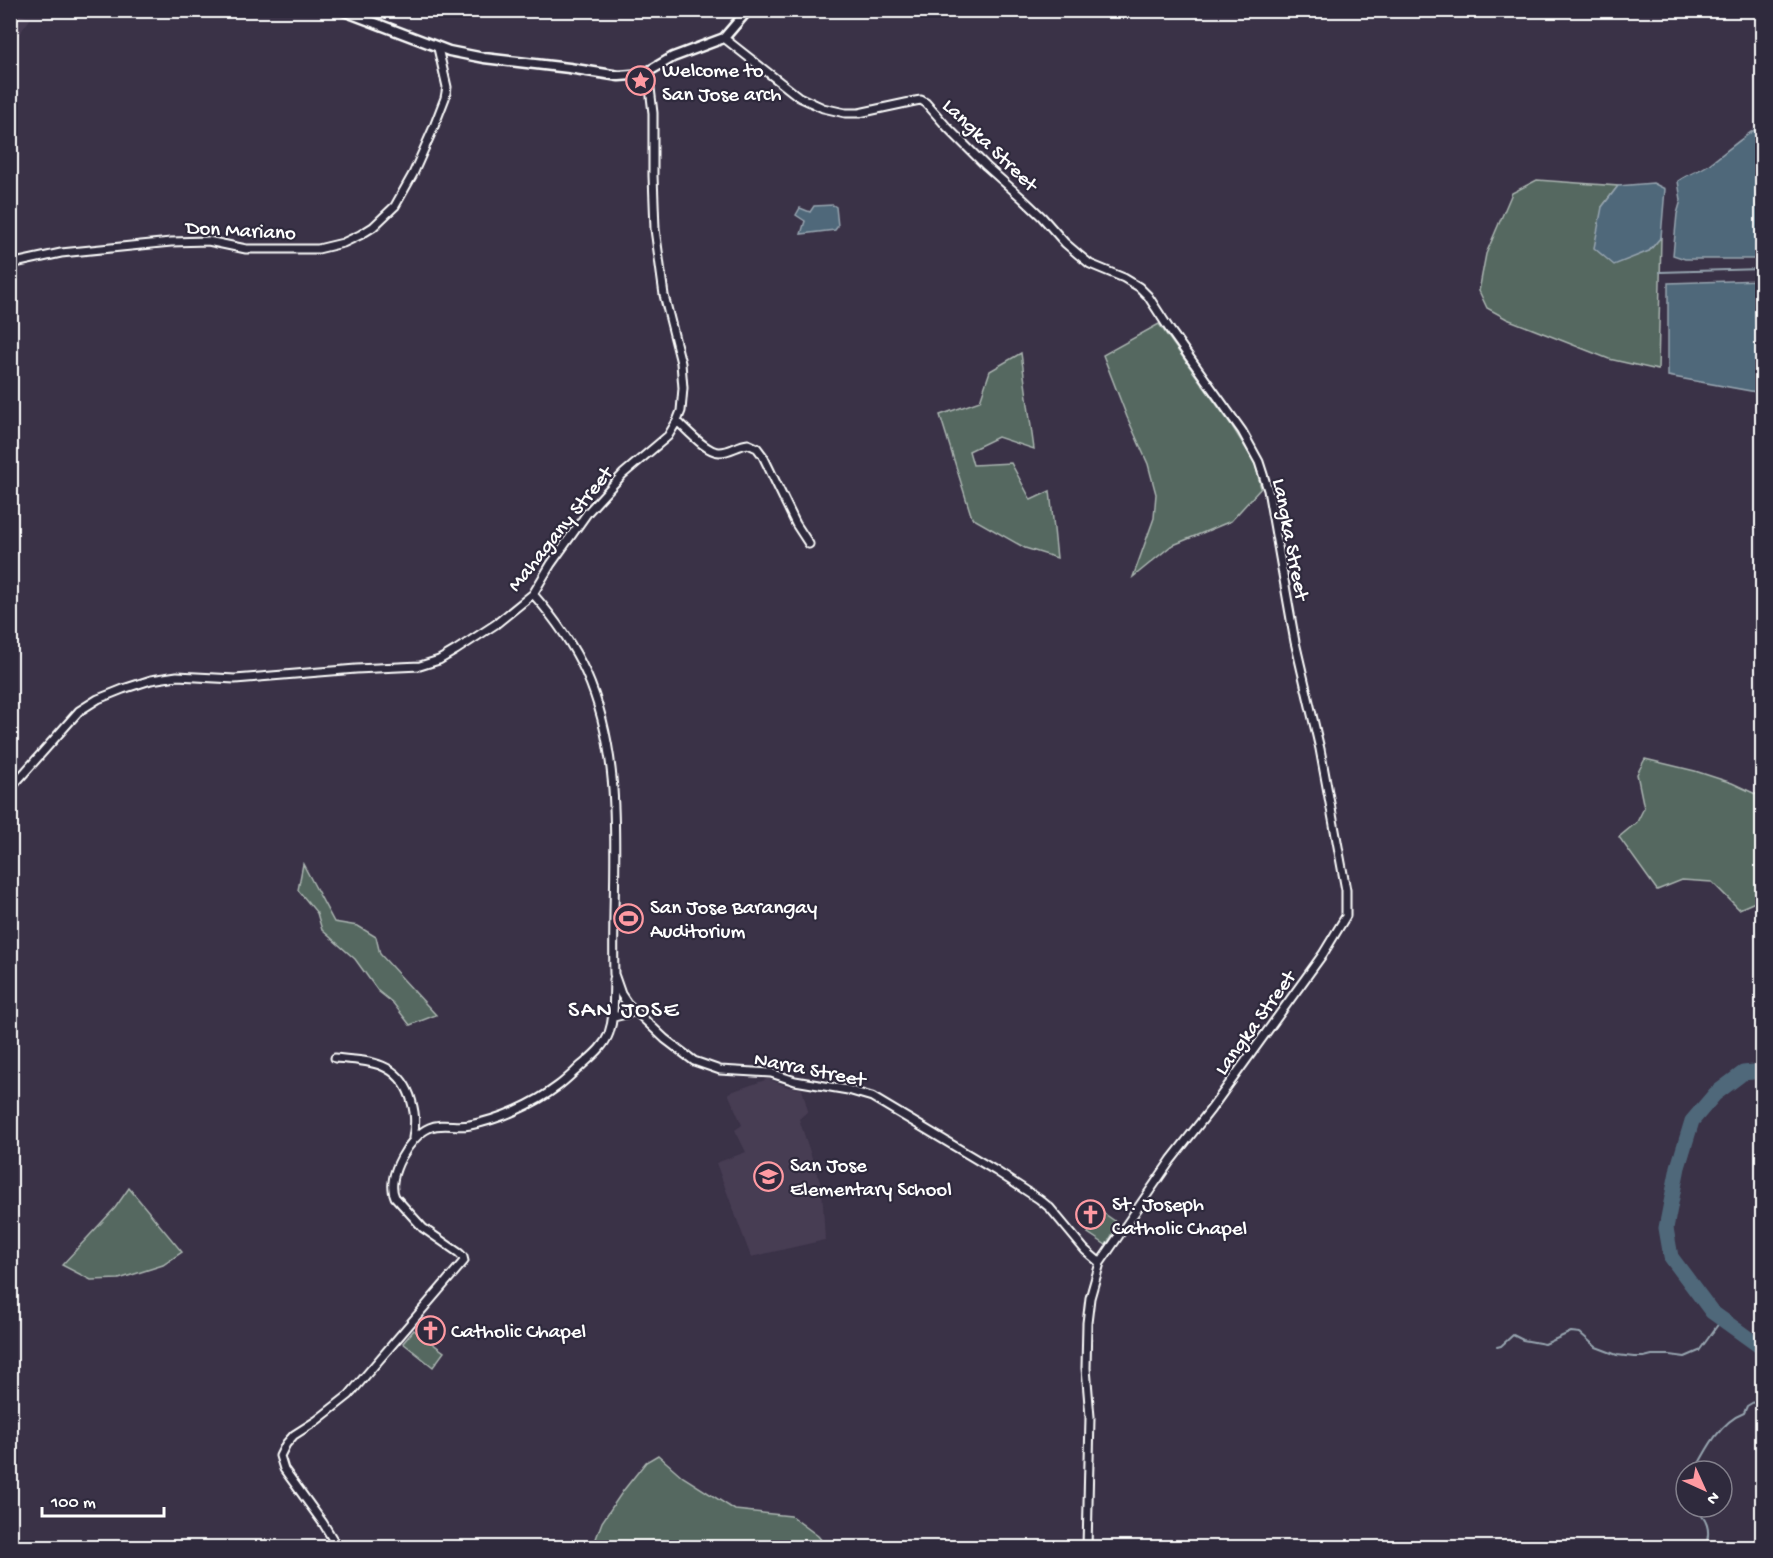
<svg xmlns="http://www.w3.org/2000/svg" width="1773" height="1558" font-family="'Gochi Hand',sans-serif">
<rect width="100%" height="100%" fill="#3a3247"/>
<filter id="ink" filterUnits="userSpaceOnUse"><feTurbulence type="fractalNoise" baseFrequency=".0167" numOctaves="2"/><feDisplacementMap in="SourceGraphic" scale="12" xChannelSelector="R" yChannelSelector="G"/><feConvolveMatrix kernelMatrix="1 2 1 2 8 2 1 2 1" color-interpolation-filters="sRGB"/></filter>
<g filter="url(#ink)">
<!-- built -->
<path fill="#473c53" d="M 11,13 L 31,18 L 11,45 L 10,13 Z
M 768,1079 L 788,1087 L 802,1089 L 808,1111 L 799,1119 L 822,1188 L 825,1240 L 751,1257 L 716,1163 L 746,1152 L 735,1130 L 742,1125 L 728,1093 Z"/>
<!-- green -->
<path fill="#546861" stroke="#aab4b0" stroke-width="1.5" d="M 1537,180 L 1618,186 L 1602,207 L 1649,251 L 1661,237 L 1658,370 L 1609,359 L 1507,319 L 1487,308 L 1479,291 L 1486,254 L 1512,193 Z
M 1159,324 L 1232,426 L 1255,463 L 1261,488 L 1231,521 L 1171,546 L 1133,577 L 1154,518 L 1156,494 L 1148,464 L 1127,417 L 1103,355 Z
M 1021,353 L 1034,449 L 998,437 L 969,451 L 973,465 L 1011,463 L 1031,500 L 1050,491 L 1057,558 L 1025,548 L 972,518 L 940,415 L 980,401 L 990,371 Z
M 1645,759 L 1695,771 L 1732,783 L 1762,797 L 1762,899 L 1739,909 L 1712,882 L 1682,880 L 1657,890 L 1619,837 L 1637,822 L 1644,808 L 1637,774 Z
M 303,864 L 334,922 L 358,926 L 376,937 L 380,954 L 436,1015 L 410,1025 L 393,1003 L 378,991 L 355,959 L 322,930 L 317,913 L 298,890 Z
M 129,1188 L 182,1252 L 163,1265 L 119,1279 L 91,1280 L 62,1265 L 115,1208 Z
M 1102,1212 L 1119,1224 L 1106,1245 L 1088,1233 Z
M 414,1330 L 444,1352 L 433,1367 L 403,1343 Z
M 658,1455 L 683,1477 L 735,1510 L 791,1516 L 818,1536 L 827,1547 L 593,1547 L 602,1522 L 623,1491 L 646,1462 Z"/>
<!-- water -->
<path fill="#50687a" stroke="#96a4af" stroke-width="1.5" d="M 1762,125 L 1762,259 L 1685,259 L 1673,255 L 1677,214 L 1681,200 L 1678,181 C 1688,174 1699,171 1708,165 C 1726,152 1742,137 1762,125 Z
M 1653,183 L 1665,189 L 1661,237 L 1649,251 L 1614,265 L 1594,248 L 1602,207 L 1618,186 Z
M 833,205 L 836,207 L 838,226 L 835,230 L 801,234 L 805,221 L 796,215 L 800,208 L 810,212 L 814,206 Z
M 1762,280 L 1762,393 L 1668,376 L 1668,283 Z"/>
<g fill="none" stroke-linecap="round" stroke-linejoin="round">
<!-- stream -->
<path stroke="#96a4af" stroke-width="2" d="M 1660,272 L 1762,269
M 1497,1347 L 1501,1346 L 1513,1335 L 1523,1340 L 1545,1344 L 1571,1332 L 1580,1333 L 1596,1347 L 1617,1355 L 1634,1357 L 1644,1357 L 1652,1355 L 1670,1355 L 1685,1357 L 1699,1351 L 1722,1319
M 1695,1471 C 1706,1450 1720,1422 1744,1413 L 1747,1406 L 1762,1397
M 1686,1492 L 1686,1497
M 1693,1507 C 1707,1518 1712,1530 1705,1548"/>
<!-- river -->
<path stroke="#50687a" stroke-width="15" d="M 1762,1071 L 1743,1073 L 1715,1094 L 1692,1121 L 1678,1167 L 1666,1228 L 1671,1257 L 1712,1312 L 1762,1348"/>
<defs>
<path id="minor" d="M 724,38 L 799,97 L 823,108 L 845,113 L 859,113 L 915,101 L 921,100 L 926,103 L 947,127 L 986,166 L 1023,199 L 1042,217 L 1065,243 L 1079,255 L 1090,264 L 1124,278 L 1139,287 L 1148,296 L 1170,330 L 1242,431 L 1259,462 L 1268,490 L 1295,642 L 1320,749 L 1346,890 L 1346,916 L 1323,954 L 1211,1109 L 1171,1160 L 1100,1263 L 1090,1298 L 1087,1323 L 1086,1368 L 1090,1417 L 1087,1548
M 10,264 L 61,253 L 171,242 L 208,241 L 246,249 L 318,249 L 343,243 L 360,235 L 373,227 L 395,206 L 413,174 L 433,129 L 445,98 L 447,87 L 438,48
M 677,421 C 687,430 707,453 720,452 C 730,452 738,445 748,444 L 757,448 L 763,456 L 796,524 L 809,544
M 533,594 C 554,618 573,644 586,673 C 628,767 611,874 614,974 L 621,994 L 627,1003 L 665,1039 L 694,1061 L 720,1070 L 771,1073 L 795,1081 L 848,1090 L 872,1097 L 996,1171 L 1039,1199 L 1050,1208 L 1085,1250 L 1100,1263
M 10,789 L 79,711 L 98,699 L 123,689 L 151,680 L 177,676 L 235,679 L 356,669 L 420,666 L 439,660 L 456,650 L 496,624 L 533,594 L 551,564 L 588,512 L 623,474 L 668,436 L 677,421 L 681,411 L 683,388 L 681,363 L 664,295 L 655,229 L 653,176 L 653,113 L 650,88 L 644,74
M 614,1017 L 634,1012
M 335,1058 C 367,1061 397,1061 410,1096 C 415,1111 416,1122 413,1138
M 338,1548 L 323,1523 L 284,1469 L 280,1456 L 286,1444 L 294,1435 L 316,1421 L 349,1395 L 464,1261 L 463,1257 L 459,1253 L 423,1228 L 395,1197 C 385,1177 410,1136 429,1128 C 442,1122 456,1128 470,1125 C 500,1119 533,1105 558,1086 C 566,1080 574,1072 582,1065 C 592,1056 604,1047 609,1033 C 615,1016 613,998 614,979"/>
<path id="tertiary" d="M 341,10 L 449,51 L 484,58 L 569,68 L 619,76 L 644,74 L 673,57 L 724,38 L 748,10"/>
</defs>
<!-- minor casing -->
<use href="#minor" stroke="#fff" stroke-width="11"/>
<!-- tertiary casing -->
<use href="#tertiary" stroke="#fff" stroke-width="13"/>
<!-- minor -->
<use href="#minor" stroke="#2f2a3d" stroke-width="7"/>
<!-- tertiary -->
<use href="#tertiary" stroke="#2f2a3d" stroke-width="8"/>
</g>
</g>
<!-- icons -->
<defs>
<symbol id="sight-ring" viewBox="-11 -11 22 22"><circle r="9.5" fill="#2f2a3d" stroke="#ff9aa2" stroke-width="1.5"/><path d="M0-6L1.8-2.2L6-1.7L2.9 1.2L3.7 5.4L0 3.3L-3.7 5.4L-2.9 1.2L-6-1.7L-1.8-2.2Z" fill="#ff9aa2"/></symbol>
<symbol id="stadium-ring" viewBox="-11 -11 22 22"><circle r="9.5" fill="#2f2a3d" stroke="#ff9aa2" stroke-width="1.5"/><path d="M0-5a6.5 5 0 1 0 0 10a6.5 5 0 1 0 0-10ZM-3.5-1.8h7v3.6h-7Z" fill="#ff9aa2"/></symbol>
<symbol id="school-ring" viewBox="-11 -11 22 22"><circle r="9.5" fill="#2f2a3d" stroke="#ff9aa2" stroke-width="1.5"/><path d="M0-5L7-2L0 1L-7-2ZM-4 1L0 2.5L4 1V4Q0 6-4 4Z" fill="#ff9aa2"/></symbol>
<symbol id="church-ring" viewBox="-11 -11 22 22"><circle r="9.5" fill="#2f2a3d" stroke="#ff9aa2" stroke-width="1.5"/><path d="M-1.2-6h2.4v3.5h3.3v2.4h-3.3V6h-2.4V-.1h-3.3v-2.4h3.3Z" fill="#ff9aa2"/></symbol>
</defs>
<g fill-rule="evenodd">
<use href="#sight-ring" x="624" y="64" width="33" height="33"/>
<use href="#stadium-ring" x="612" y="902" width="33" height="33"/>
<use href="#school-ring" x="752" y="1160" width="33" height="33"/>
<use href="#church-ring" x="1074" y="1198" width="33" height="33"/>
<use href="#church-ring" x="414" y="1314" width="33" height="33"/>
</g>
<g text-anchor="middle" stroke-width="4.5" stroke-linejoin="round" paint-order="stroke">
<!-- poi labels -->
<g font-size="21" fill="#fff" stroke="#2f2a3d" text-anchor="start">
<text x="662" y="76">Welcome to<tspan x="662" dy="24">San Jose arch</tspan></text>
<text x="650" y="913">San Jose Barangay<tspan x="650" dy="24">Auditorium</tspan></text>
<text x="790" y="1171">San Jose<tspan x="790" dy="24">Elementary School</tspan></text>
<text x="1112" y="1210">St. Joseph<tspan x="1112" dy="24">Catholic Chapel</tspan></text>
<text x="451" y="1337">Catholic Chapel</text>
</g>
<!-- street labels -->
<g font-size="21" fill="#fff" stroke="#2f2a3d">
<text transform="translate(991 144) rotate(44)" y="7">Langka Street</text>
<text transform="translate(241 229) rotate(3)" y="7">Don Mariano</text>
<text transform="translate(559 528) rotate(-51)" y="7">Mahagany Street</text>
<text transform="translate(1292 539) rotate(79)" y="7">Langka Street</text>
<text transform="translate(1254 1022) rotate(-54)" y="7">Langka Street</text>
<text transform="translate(810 1068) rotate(11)" y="7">Narra Street</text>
</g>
<!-- quarter labels -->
<g font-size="24" letter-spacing="1.5" fill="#fff" stroke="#2f2a3d">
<text x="624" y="1016">SAN JOSE</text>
</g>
</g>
<!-- margin -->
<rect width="1773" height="1558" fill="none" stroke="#2f2a3d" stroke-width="36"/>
<rect x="18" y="18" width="1737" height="1522" fill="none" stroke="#fff" stroke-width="2" filter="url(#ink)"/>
<!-- north arrow -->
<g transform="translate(1704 1489) rotate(135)"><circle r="28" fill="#2f2a3d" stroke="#827f8b" stroke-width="1.5"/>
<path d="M0-4.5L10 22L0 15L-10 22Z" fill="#ff9aa2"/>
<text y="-9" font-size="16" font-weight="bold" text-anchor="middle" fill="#ffffff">N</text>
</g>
<!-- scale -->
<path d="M42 1507v9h122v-9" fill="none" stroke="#ffffff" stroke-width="3"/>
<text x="51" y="1507" font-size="18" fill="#ffffff" stroke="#2f2a3d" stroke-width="4.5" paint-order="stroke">100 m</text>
</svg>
